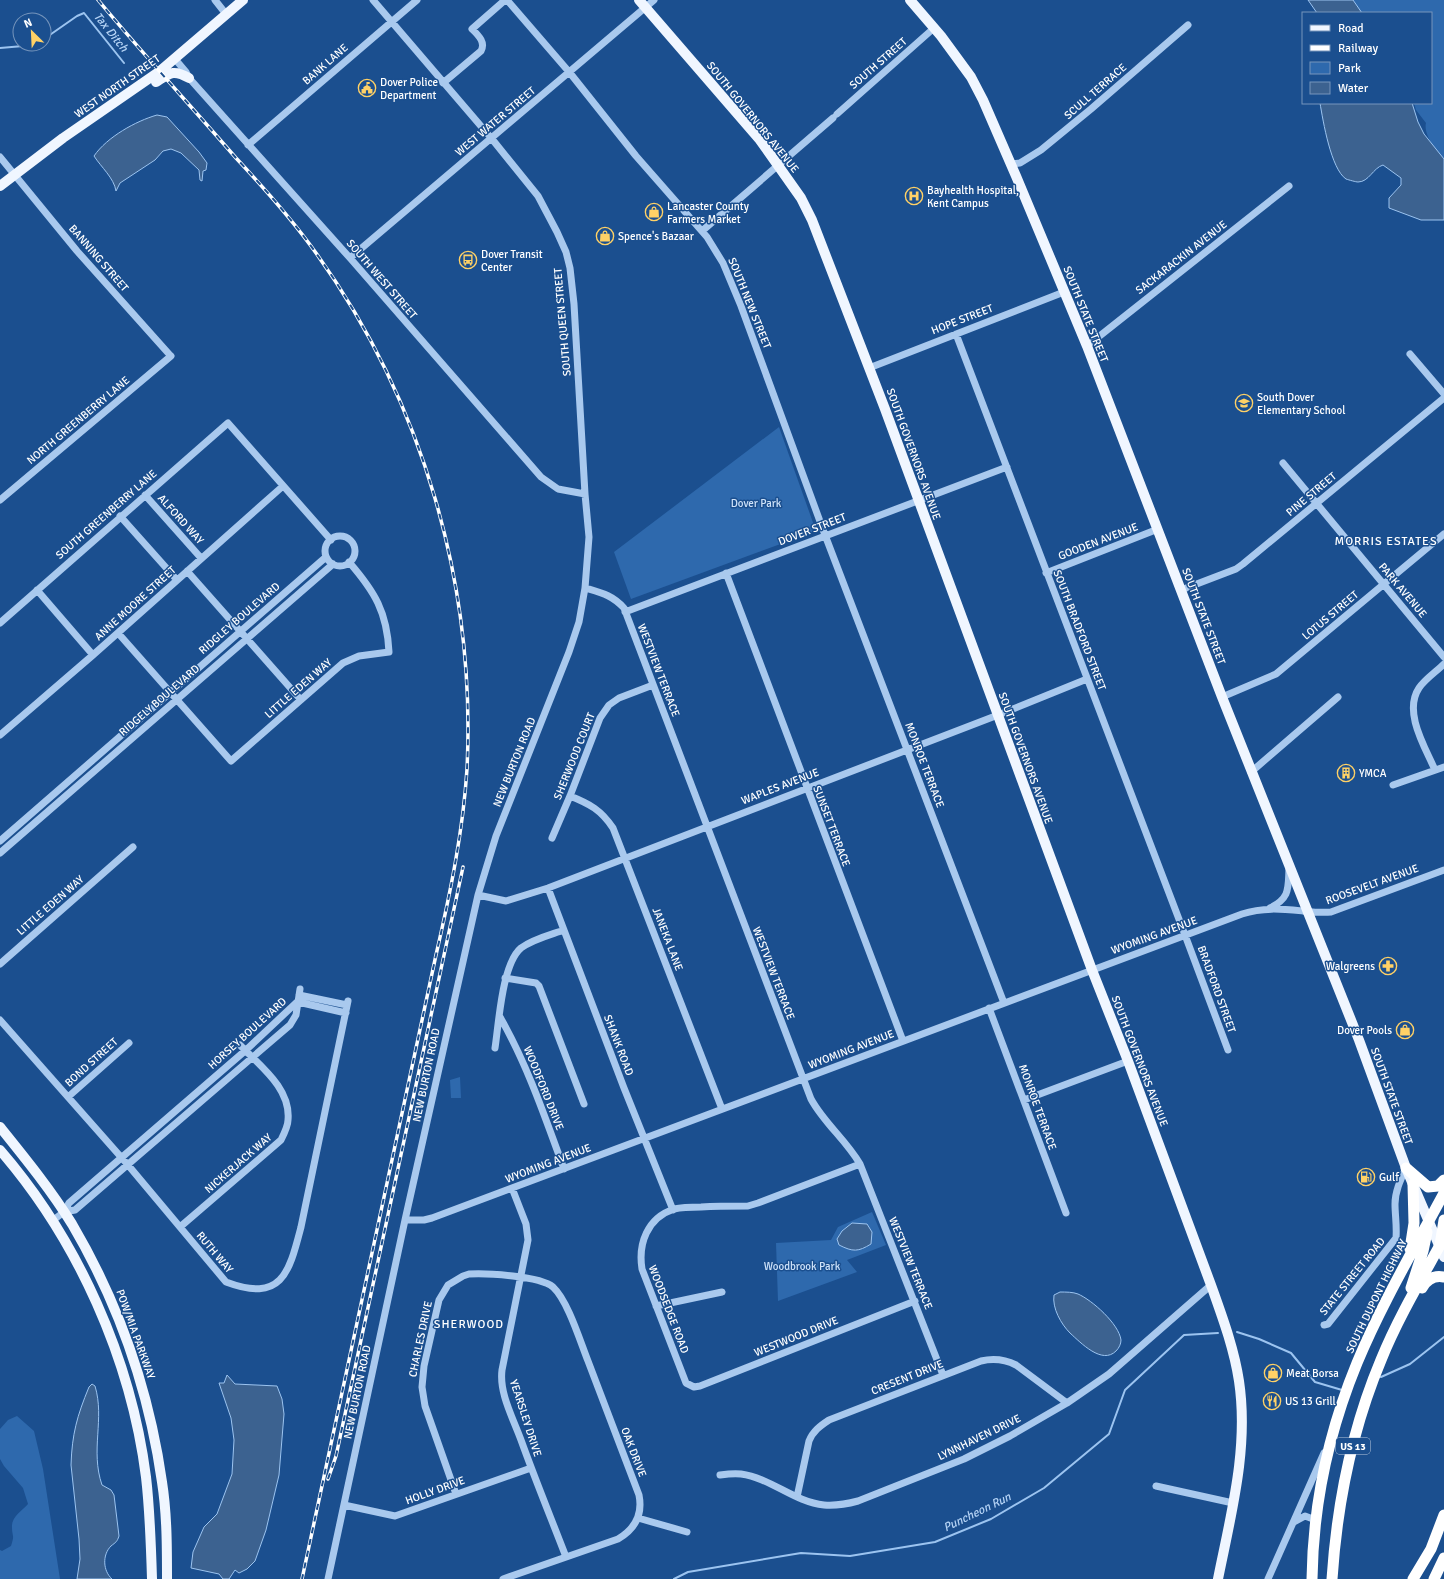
<svg xmlns="http://www.w3.org/2000/svg" width="1444" height="1579" font-family="Signika,sans-serif">
<rect width="100%" height="100%" fill="#1b4f8f"/>
<!-- green -->
<path fill="#2e69ad" d="M 1339,0 L 1444,0 L 1444,162 C 1437,155 1423,133 1426,123 L 1416,110 L 1414,103 L 1431,103 L 1431,13 L 1357,13 Z
M 779,427 L 816,531 L 631,599 L 614,552 Z
M 460,1077 L 461,1098 L 451,1098 L 450,1080 Z
M 872,1212 L 886,1245 L 847,1260 L 857,1272 L 778,1301 L 776,1243 L 831,1240 L 838,1227 Z
M 17,1416 L 34,1431 L 43,1469 L 60,1579 L 0,1579 L 0,1550 L 2,1551 L 11,1546 C 15,1534 12,1537 12,1527 C 11,1517 23,1510 28,1504 L 23,1488 L 4,1466 L 0,1459 L 0,1429 L 8,1420 Z"/>
<!-- water -->
<path fill="#3c6290" stroke="#9cc4f0" d="M 1308,0 L 1353,0 L 1362,13 L 1317,13 Z
M 1320,103 L 1412,103 L 1418,122 L 1424,134 L 1444,159 L 1444,220 L 1421,220 L 1389,208 L 1389,198 L 1401,185 L 1401,178 L 1383,165 C 1373,168 1369,182 1358,182 C 1356,182 1349,180 1346,179 C 1331,169 1323,121 1320,103 Z
M 157,115 L 167,117 L 199,152 L 207,163 L 206,170 L 203,171 L 202,181 L 200,180 L 199,170 L 181,153 L 171,149 L 163,151 L 155,160 L 120,183 L 116,191 C 114,178 101,167 94,156 C 107,137 136,121 157,115 Z
M 852,1223 L 867,1224 L 872,1232 L 871,1244 C 858,1252 853,1252 839,1245 L 837,1239 L 842,1231 Z
M 1060,1292 C 1066,1292 1073,1292 1078,1294 C 1092,1300 1119,1324 1121,1340 C 1121,1344 1119,1348 1116,1351 C 1102,1365 1081,1343 1070,1333 C 1061,1324 1052,1308 1054,1295 Z
M 227,1375 L 235,1384 L 277,1386 L 282,1399 L 284,1414 L 279,1475 L 266,1530 L 255,1561 L 247,1569 L 239,1573 L 235,1570 L 229,1579 L 223,1579 L 219,1574 L 191,1568 L 193,1552 L 204,1527 L 217,1514 L 232,1474 L 234,1440 L 231,1418 L 219,1383 L 224,1383 Z
M 92,1384 L 95,1386 C 105,1419 90,1450 102,1485 L 111,1490 L 114,1495 L 119,1536 C 117,1542 116,1542 111,1546 C 102,1555 103,1571 112,1579 L 77,1579 L 80,1559 L 79,1539 L 71,1465 C 72,1434 77,1416 89,1387 Z"/>
<g fill="none" stroke-linecap="round" stroke-linejoin="round">
<!-- stream -->
<path stroke="#9cc4f0" stroke-width="2" d="M 44,39 L 77,16 L 84,13 L 124,63
M 0,48 L 35,45 L 37,44
M 1237,1332 L 1259,1339 L 1291,1353 L 1315,1382 L 1342,1390
M 1381,1377 L 1410,1364 L 1444,1337
M 674,1579 L 688,1572 L 801,1553 L 850,1556 L 935,1542 L 991,1519 L 1044,1488 L 1109,1434 L 1125,1390 L 1184,1335 L 1218,1333"/>
<!-- minor -->
<path stroke="#a9c9ee" stroke-width="7" d="M 215,0 L 226,14
M 507,0 L 570,73 L 636,156 L 707,237 L 723,263 L 741,306 L 825,535 L 1004,1003
M 175,59 L 186,72 L 189,78 L 350,258 L 541,477 L 558,489 L 585,494
M 443,83 L 481,51 C 486,42 478,35 472,29 L 505,0
M 837,114 L 934,28
M 248,145 L 417,0
M 0,157 L 77,251 L 169,354
M 1010,164 L 1020,163 L 1041,150 L 1091,109 L 1188,25
M 702,231 L 833,118
M 350,258 L 654,0
M 956,334 L 1185,935 L 1228,1050
M 1087,346 L 1289,186
M 1410,354 L 1444,394
M 869,368 L 1064,292
M 1283,463 L 1444,657
M 145,495 L 201,558
M 0,500 L 171,356
M 120,516 L 177,580
M325 551a15 15 0 1 1 30 0a15 15 0 1 1-30 0Z
M 187,571 L 301,700
M 726,573 L 903,1041
M 1046,573 L 1158,529
M 585,588 C 602,593 612,595 624,608 L 811,1099 C 824,1123 846,1140 860,1164 L 943,1375
M 37,590 L 93,655
M 1181,590 L 1236,569 L 1243,564 L 1444,398
M 625,612 L 1007,467
M 0,623 L 228,423 L 331,540
M 118,633 L 231,761 L 343,663 L 359,656 L 389,652 C 387,612 375,592 349,562
M 1222,697 L 1276,674 L 1444,534
M 0,735 L 93,655 L 283,486
M 1435,770 C 1425,747 1403,712 1419,688 C 1425,679 1436,672 1444,664
M 1251,772 L 1338,697
M 1393,785 L 1444,767
M 570,796 C 590,804 601,810 613,828 L 722,1109
M 552,838 L 570,796 L 600,718 L 609,705 L 619,698 L 653,685
M 0,841 L 326,557
M 0,853 L 333,564
M 548,888 L 624,1088 L 673,1210
M 478,895 L 506,901 L 548,888 L 998,715 L 1087,679
M 1270,908 C 1290,898 1288,889 1289,869
M 0,964 L 133,847
M 505,978 L 536,983 L 539,986 L 584,1104
M 299,995 L 347,1005
M 298,1002 L 346,1013
M 989,1008 L 1066,1213
M 500,1017 C 527,1064 545,1117 564,1169
M 0,1020 L 128,1165 L 226,1282 C 282,1303 289,1273 301,1227 L 348,1001
M 495,1048 C 499,1022 502,964 521,948 C 533,939 550,935 564,930
M 68,1097 L 129,1043
M 1024,1100 L 1128,1061
M 860,1164 L 758,1203 L 748,1206 C 732,1206 717,1206 701,1207 C 692,1207 683,1207 674,1209 C 647,1218 638,1244 642,1269 L 686,1383 L 694,1387 L 700,1386 L 915,1301
M 512,1188 L 526,1224 L 528,1240 L 502,1370 C 499,1393 513,1418 521,1440 C 535,1479 551,1518 566,1557
M 64,1212 L 75,1210 L 290,1025 L 296,1015 L 300,989
M 405,1220 L 424,1220 L 432,1218 L 1242,914 C 1263,907 1282,909 1303,911 C 1313,912 1322,913 1331,912 L 1444,870
M 52,1221 L 64,1212 L 69,1203 L 246,1050 L 297,1002
M 180,1227 L 281,1140 C 284,1134 288,1126 288,1120 C 291,1088 260,1066 240,1045
M 656,1306 L 722,1292
M 1324,1325 L 1328,1324 L 1396,1238 C 1397,1226 1395,1215 1395,1204 C 1395,1191 1401,1179 1406,1168
M 720,1475 C 727,1474 734,1473 741,1474 C 771,1478 794,1502 824,1505 C 836,1506 847,1504 858,1501 L 964,1459 L 1010,1436 L 1067,1403 L 1109,1374 L 1211,1285
M 1156,1486 L 1233,1503
M 456,1494 L 425,1406 L 422,1387 L 424,1366 L 439,1300 L 448,1285 L 463,1276 L 469,1274 C 487,1273 540,1276 553,1287 C 568,1301 580,1341 588,1361 C 605,1406 622,1451 639,1495 C 643,1515 635,1529 618,1539 L 503,1579
M 797,1497 L 809,1441 C 813,1431 820,1426 829,1420 L 981,1361 C 994,1358 1004,1359 1016,1365 L 1067,1403
M 344,1505 L 395,1516 L 531,1468
M 638,1518 L 687,1532
M 1294,1522 L 1305,1516 L 1313,1519 L 1314,1525
M 328,1579 L 405,1220 L 478,895 L 496,836 L 569,652 L 579,622 L 585,588 L 589,537 L 585,494 L 574,304 L 570,268 L 566,252 L 557,232 L 538,196 L 492,139 L 373,0
M 1268,1579 L 1324,1453"/>
<!-- major -->
<path stroke="#f0f6ff" stroke-width="10" d="M 639,0 L 760,140 L 801,198 L 812,220 L 885,409 L 1092,970 L 1128,1061 L 1211,1285 C 1222,1316 1234,1348 1239,1381 C 1249,1448 1231,1514 1218,1579
M 910,0 L 941,36 L 971,77 L 983,100 L 1016,176 L 1087,346 L 1222,697 L 1359,1040 L 1406,1168 L 1444,1257
M 156,82 C 170,73 173,69 189,78
M 0,186 L 63,138 L 160,71 L 243,0
M 0,1127 C 25,1158 51,1190 72,1224 C 119,1304 149,1390 162,1482 C 167,1514 167,1547 167,1579
M 0,1150 C 78,1240 131,1359 146,1477 C 150,1511 151,1545 152,1579"/>
<!-- highway -->
<path stroke="#fff" stroke-width="11" d="M 1406,1168 L 1428,1187 L 1438,1186 L 1444,1180
M 1440,1245 L 1444,1220
M 1410,1249 L 1414,1223 L 1413,1184
M 1411,1288 L 1423,1251 L 1427,1232
M 1422,1288 C 1427,1279 1434,1275 1444,1277
M 1312,1579 C 1313,1506 1329,1431 1357,1363 C 1381,1305 1414,1249 1444,1193
M 1332,1579 C 1337,1504 1352,1429 1381,1360 C 1398,1318 1422,1278 1444,1238
M 1413,1579 L 1431,1549 L 1444,1515
M 1434,1579 L 1444,1558"/>
<defs>
<path id="rail" d="M 98,0 C 143,54 190,105 236,158 C 264,188 292,219 316,253 C 423,402 476,586 467,769 C 463,832 450,894 436,955 L 302,1579
M 328,1479 L 336,1456 L 463,867"/>
</defs>
<!-- rail casing -->
<use href="#rail" stroke="#fff" stroke-width="3.5"/>
<!-- rail -->
<use href="#rail" stroke="#1b4f8f" stroke-width="2" stroke-dasharray="6" stroke-linecap="butt"/>
</g>
<!-- icons -->
<defs>
<symbol id="civic-ring" viewBox="-11 -11 22 22"><circle r="9.5" fill="#1b4f8f" stroke="#ffd166" stroke-width="1.5"/><path d="M-.6-6.5H3V-4.5H.6V-3L4-1V1h2V6H-6V1h2V-1L-.6-3ZM-1.2 2.5V6h2.4V2.5Z" fill="#ffd166"/></symbol>
<symbol id="hospital-ring" viewBox="-11 -11 22 22"><circle r="9.5" fill="#1b4f8f" stroke="#ffd166" stroke-width="1.5"/><path d="M-5-5h3v3.5h4V-5h3V5h-3V1.5h-4V5h-3Z" fill="#ffd166"/></symbol>
<symbol id="shop-ring" viewBox="-11 -11 22 22"><circle r="9.5" fill="#1b4f8f" stroke="#ffd166" stroke-width="1.5"/><path d="M-5-2.5h2.3a2.7 3.5 0 0 1 5.4 0H5L5.5 6h-11ZM-1.5-2.5h3a1.5 2.3 0 0 0-3 0Z" fill="#ffd166"/></symbol>
<symbol id="bus-ring" viewBox="-11 -11 22 22"><circle r="9.5" fill="#1b4f8f" stroke="#ffd166" stroke-width="1.5"/><path d="M-5-6H5V4H4V6H2V4H-2V6H-4V4H-5ZM-3.5-4V0h7V-4ZM-3.5 1.2v1.5H-2V1.2ZM2 1.2v1.5H3.5V1.2Z" fill="#ffd166"/></symbol>
<symbol id="school-ring" viewBox="-11 -11 22 22"><circle r="9.5" fill="#1b4f8f" stroke="#ffd166" stroke-width="1.5"/><path d="M0-5L7-2L0 1L-7-2ZM-4 1L0 2.5L4 1V4Q0 6-4 4Z" fill="#ffd166"/></symbol>
<symbol id="building-ring" viewBox="-11 -11 22 22"><circle r="9.5" fill="#1b4f8f" stroke="#ffd166" stroke-width="1.5"/><path d="M-4-6H4V6H1V3H-1V6H-4ZM-2.5-4.3h1.7v1.8h-1.7ZM.8-4.3h1.7v1.8H.8ZM-2.5-1h1.7V.8h-1.7ZM.8-1h1.7V.8H.8Z" fill="#ffd166"/></symbol>
<symbol id="pharmacy-ring" viewBox="-11 -11 22 22"><circle r="9.5" fill="#1b4f8f" stroke="#ffd166" stroke-width="1.5"/><path d="M-2-6h4v4h4v4h-4v4h-4v-4h-4v-4h4Z" fill="#ffd166"/></symbol>
<symbol id="fuel-ring" viewBox="-11 -11 22 22"><circle r="9.5" fill="#1b4f8f" stroke="#ffd166" stroke-width="1.5"/><path d="M-5.5-6h7V0h2V4h1.3V-2.5L3-4.5l.8-.8L6-3V5H2.5V1h-1V6h-7ZM-4.2-4.7v3.2H.2V-4.7Z" fill="#ffd166"/></symbol>
<symbol id="restaurant-ring" viewBox="-11 -11 22 22"><circle r="9.5" fill="#1b4f8f" stroke="#ffd166" stroke-width="1.5"/><path d="M-5-6h1v4h1v-4h1v4h1v-4h1v5L-1.5 .5V6h-2V.5L-5-1ZM5-6V6H3V1.5H1.5Q1.5-4 5-6Z" fill="#ffd166"/></symbol>
</defs>
<g fill-rule="evenodd">
<use href="#civic-ring" x="357" y="78" width="20" height="20"/>
<use href="#hospital-ring" x="904" y="186" width="20" height="20"/>
<use href="#shop-ring" x="644" y="202" width="20" height="20"/>
<use href="#shop-ring" x="595" y="226" width="20" height="20"/>
<use href="#bus-ring" x="458" y="250" width="20" height="20"/>
<use href="#school-ring" x="1234" y="393" width="20" height="20"/>
<use href="#building-ring" x="1336" y="763" width="20" height="20"/>
<use href="#pharmacy-ring" x="1378" y="956" width="20" height="20"/>
<use href="#shop-ring" x="1395" y="1020" width="20" height="20"/>
<use href="#fuel-ring" x="1356" y="1167" width="20" height="20"/>
<use href="#shop-ring" x="1263" y="1363" width="20" height="20"/>
<use href="#restaurant-ring" x="1262" y="1391" width="20" height="20"/>
</g>
<g text-anchor="middle" stroke-width="3" stroke-linejoin="round" paint-order="stroke">
<!-- shield labels -->
<rect fill="#1b4f8f" stroke="#bbcadd" stroke-width="1" x="1336" y="1438" width="34" height="16" rx="3"/>
<g font-size="10" font-weight="bold" fill="#fff">
<text x="1353" y="1450">US 13</text>
</g>
<!-- street labels -->
<g font-size="11" fill="#fff" stroke="#1b4f8f">
<text transform="translate(878 63) rotate(-41)" y="4">SOUTH STREET</text>
<text transform="translate(325 64) rotate(-41)" y="4">BANK LANE</text>
<text transform="translate(117 86) rotate(-35)" y="4">WEST NORTH STREET</text>
<text transform="translate(1095 91) rotate(-41)" y="4">SCULL TERRACE</text>
<text transform="translate(753 117) rotate(51)" y="4">SOUTH GOVERNORS AVENUE</text>
<text transform="translate(495 121) rotate(-40)" y="4">WEST WATER STREET</text>
<text transform="translate(1181 257) rotate(-38)" y="4">SACKARACKIN AVENUE</text>
<text transform="translate(99 258) rotate(49)" y="4">BANNING STREET</text>
<text transform="translate(382 279) rotate(49)" y="4">SOUTH WEST STREET</text>
<text transform="translate(750 303) rotate(68)" y="4">SOUTH NEW STREET</text>
<text transform="translate(1086 314) rotate(68)" y="4">SOUTH STATE STREET</text>
<text transform="translate(962 319) rotate(-21)" y="4">HOPE STREET</text>
<text transform="translate(562 322) rotate(-95)" y="4">SOUTH QUEEN STREET</text>
<text transform="translate(78 420) rotate(-40)" y="4">NORTH GREENBERRY LANE</text>
<text transform="translate(914 454) rotate(70)" y="4">SOUTH GOVERNORS AVENUE</text>
<text transform="translate(1311 494) rotate(-40)" y="4">PINE STREET</text>
<text transform="translate(106 514) rotate(-41)" y="4">SOUTH GREENBERRY LANE</text>
<text transform="translate(181 519) rotate(48)" y="4">ALFORD WAY</text>
<text transform="translate(812 529) rotate(-21)" y="4">DOVER STREET</text>
<text transform="translate(1098 541) rotate(-21)" y="4">GOODEN AVENUE</text>
<text transform="translate(1403 590) rotate(50)" y="4">PARK AVENUE</text>
<text transform="translate(135 603) rotate(-42)" y="4">ANNE MOORE STREET</text>
<text transform="translate(1330 615) rotate(-40)" y="4">LOTUS STREET</text>
<text transform="translate(1204 616) rotate(69)" y="4">SOUTH STATE STREET</text>
<text transform="translate(239 618) rotate(-41)" y="4">RIDGLEY BOULEVARD</text>
<text transform="translate(1080 630) rotate(69)" y="4">SOUTH BRADFORD STREET</text>
<text transform="translate(659 670) rotate(69)" y="4">WESTVIEW TERRACE</text>
<text transform="translate(298 688) rotate(-41)" y="4">LITTLE EDEN WAY</text>
<text transform="translate(159 700) rotate(-41)" y="4">RIDGELY BOULEVARD</text>
<text transform="translate(574 756) rotate(-68)" y="4">SHERWOOD COURT</text>
<text transform="translate(1026 758) rotate(70)" y="4">SOUTH GOVERNORS AVENUE</text>
<text transform="translate(514 762) rotate(-68)" y="4">NEW BURTON ROAD</text>
<text transform="translate(925 765) rotate(69)" y="4">MONROE TERRACE</text>
<text transform="translate(780 786) rotate(-21)" y="4">WAPLES AVENUE</text>
<text transform="translate(832 826) rotate(69)" y="4">SUNSET TERRACE</text>
<text transform="translate(1372 884) rotate(-20)" y="4">ROOSEVELT AVENUE</text>
<text transform="translate(50 905) rotate(-41)" y="4">LITTLE EDEN WAY</text>
<text transform="translate(1154 935) rotate(-20)" y="4">WYOMING AVENUE</text>
<text transform="translate(668 939) rotate(69)" y="4">JANEKA LANE</text>
<text transform="translate(774 973) rotate(69)" y="4">WESTVIEW TERRACE</text>
<text transform="translate(1217 989) rotate(70)" y="4">BRADFORD STREET</text>
<text transform="translate(247 1033) rotate(-42)" y="4">HORSEY BOULEVARD</text>
<text transform="translate(619 1045) rotate(69)" y="4">SHANK ROAD</text>
<text transform="translate(851 1049) rotate(-21)" y="4">WYOMING AVENUE</text>
<text transform="translate(1140 1061) rotate(69)" y="4">SOUTH GOVERNORS AVENUE</text>
<text transform="translate(91 1062) rotate(-42)" y="4">BOND STREET</text>
<text transform="translate(426 1075) rotate(-78)" y="4">NEW BURTON ROAD</text>
<text transform="translate(544 1088) rotate(68)" y="4">WOODFORD DRIVE</text>
<text transform="translate(1392 1096) rotate(70)" y="4">SOUTH STATE STREET</text>
<text transform="translate(1038 1107) rotate(70)" y="4">MONROE TERRACE</text>
<text transform="translate(238 1163) rotate(-41)" y="4">NICKERJACK WAY</text>
<text transform="translate(548 1163) rotate(-21)" y="4">WYOMING AVENUE</text>
<text transform="translate(215 1252) rotate(50)" y="4">RUTH WAY</text>
<text transform="translate(911 1263) rotate(68)" y="4">WESTVIEW TERRACE</text>
<text transform="translate(1352 1276) rotate(-51)" y="4">STATE STREET ROAD</text>
<text transform="translate(1376 1296) rotate(-64)" y="4">SOUTH DUPONT HIGHWAY</text>
<text transform="translate(669 1309) rotate(69)" y="4">WOODSEDGE ROAD</text>
<text transform="translate(136 1334) rotate(70)" y="4">POW/MIA PARKWAY</text>
<text transform="translate(796 1336) rotate(-22)" y="4">WESTWOOD DRIVE</text>
<text transform="translate(420 1339) rotate(-78)" y="4">CHARLES DRIVE</text>
<text transform="translate(907 1377) rotate(-22)" y="4">CRESENT DRIVE</text>
<text transform="translate(357 1392) rotate(-78)" y="4">NEW BURTON ROAD</text>
<text transform="translate(526 1418) rotate(72)" y="4">YEARSLEY DRIVE</text>
<text transform="translate(979 1437) rotate(-26)" y="4">LYNNHAVEN DRIVE</text>
<text transform="translate(634 1452) rotate(69)" y="4">OAK DRIVE</text>
<text transform="translate(435 1490) rotate(-20)" y="4">HOLLY DRIVE</text>
</g>
<!-- poi labels -->
<g font-size="11" fill="#fff" stroke="#1b4f8f" text-anchor="start">
<text x="380" y="86">Dover Police<tspan x="380" dy="13">Department</tspan></text>
<text x="927" y="194">Bayhealth Hospital,<tspan x="927" dy="13">Kent Campus</tspan></text>
<text x="667" y="210">Lancaster County<tspan x="667" dy="13">Farmers Market</tspan></text>
<text x="618" y="240">Spence's Bazaar</text>
<text x="481" y="258">Dover Transit<tspan x="481" dy="13">Center</tspan></text>
<text x="1257" y="401">South Dover<tspan x="1257" dy="13">Elementary School</tspan></text>
<text x="1359" y="777">YMCA</text>
<text x="1375" y="970" text-anchor="end">Walgreens</text>
<text x="1392" y="1034" text-anchor="end">Dover Pools</text>
<text x="1379" y="1181">Gulf</text>
<text x="1286" y="1377">Meat Borsa</text>
<text x="1285" y="1405">US 13 Grill</text>
</g>
<!-- park labels -->
<g font-size="11" fill="#cfe3fa" stroke="#1b4f8f">
<text x="756" y="507">Dover Park</text>
<text x="802" y="1270">Woodbrook Park</text>
</g>
<!-- water labels -->
<g font-size="12" font-style="italic" fill="#b5d3f5" stroke="#1b4f8f">
<text transform="translate(111 32) rotate(51)" y="4">Tax Ditch</text>
<text transform="translate(977 1512) rotate(-26)" y="4">Puncheon Run</text>
</g>
<!-- neighbourhood labels -->
<g font-size="12" letter-spacing="1" fill="#fff" stroke="#1b4f8f">
<text x="1386" y="545">MORRIS ESTATES</text>
<text x="469" y="1328">SHERWOOD</text>
</g>
</g>
<!-- legend -->
<rect x="1302" y="12" width="130" height="92" fill="#1b4f8f" stroke="#7695bc"/>
<rect x="1310" y="25" width="20" height="6" fill="#f0f6ff" stroke="#7695bc"/>
<text x="1338" y="32" font-size="12" fill="#ffffff">Road</text>
<rect x="1310" y="45" width="20" height="6" fill="#ffffff" stroke="#7695bc"/>
<text x="1338" y="52" font-size="12" fill="#ffffff">Railway</text>
<rect x="1310" y="62" width="20" height="12" fill="#2e69ad" stroke="#7695bc"/>
<text x="1338" y="72" font-size="12" fill="#ffffff">Park</text>
<rect x="1310" y="82" width="20" height="12" fill="#3c6290" stroke="#7695bc"/>
<text x="1338" y="92" font-size="12" fill="#ffffff">Water</text>
<!-- north arrow -->
<g transform="translate(32 32) rotate(336)"><circle r="19" fill="#1b4f8f" stroke="#7695bc"/>
<path d="M0-3L7 15L0 10L-7 15Z" fill="#ffd166"/>
<text y="-6" font-size="11" font-weight="bold" text-anchor="middle" fill="#ffffff">N</text>
</g>
</svg>
